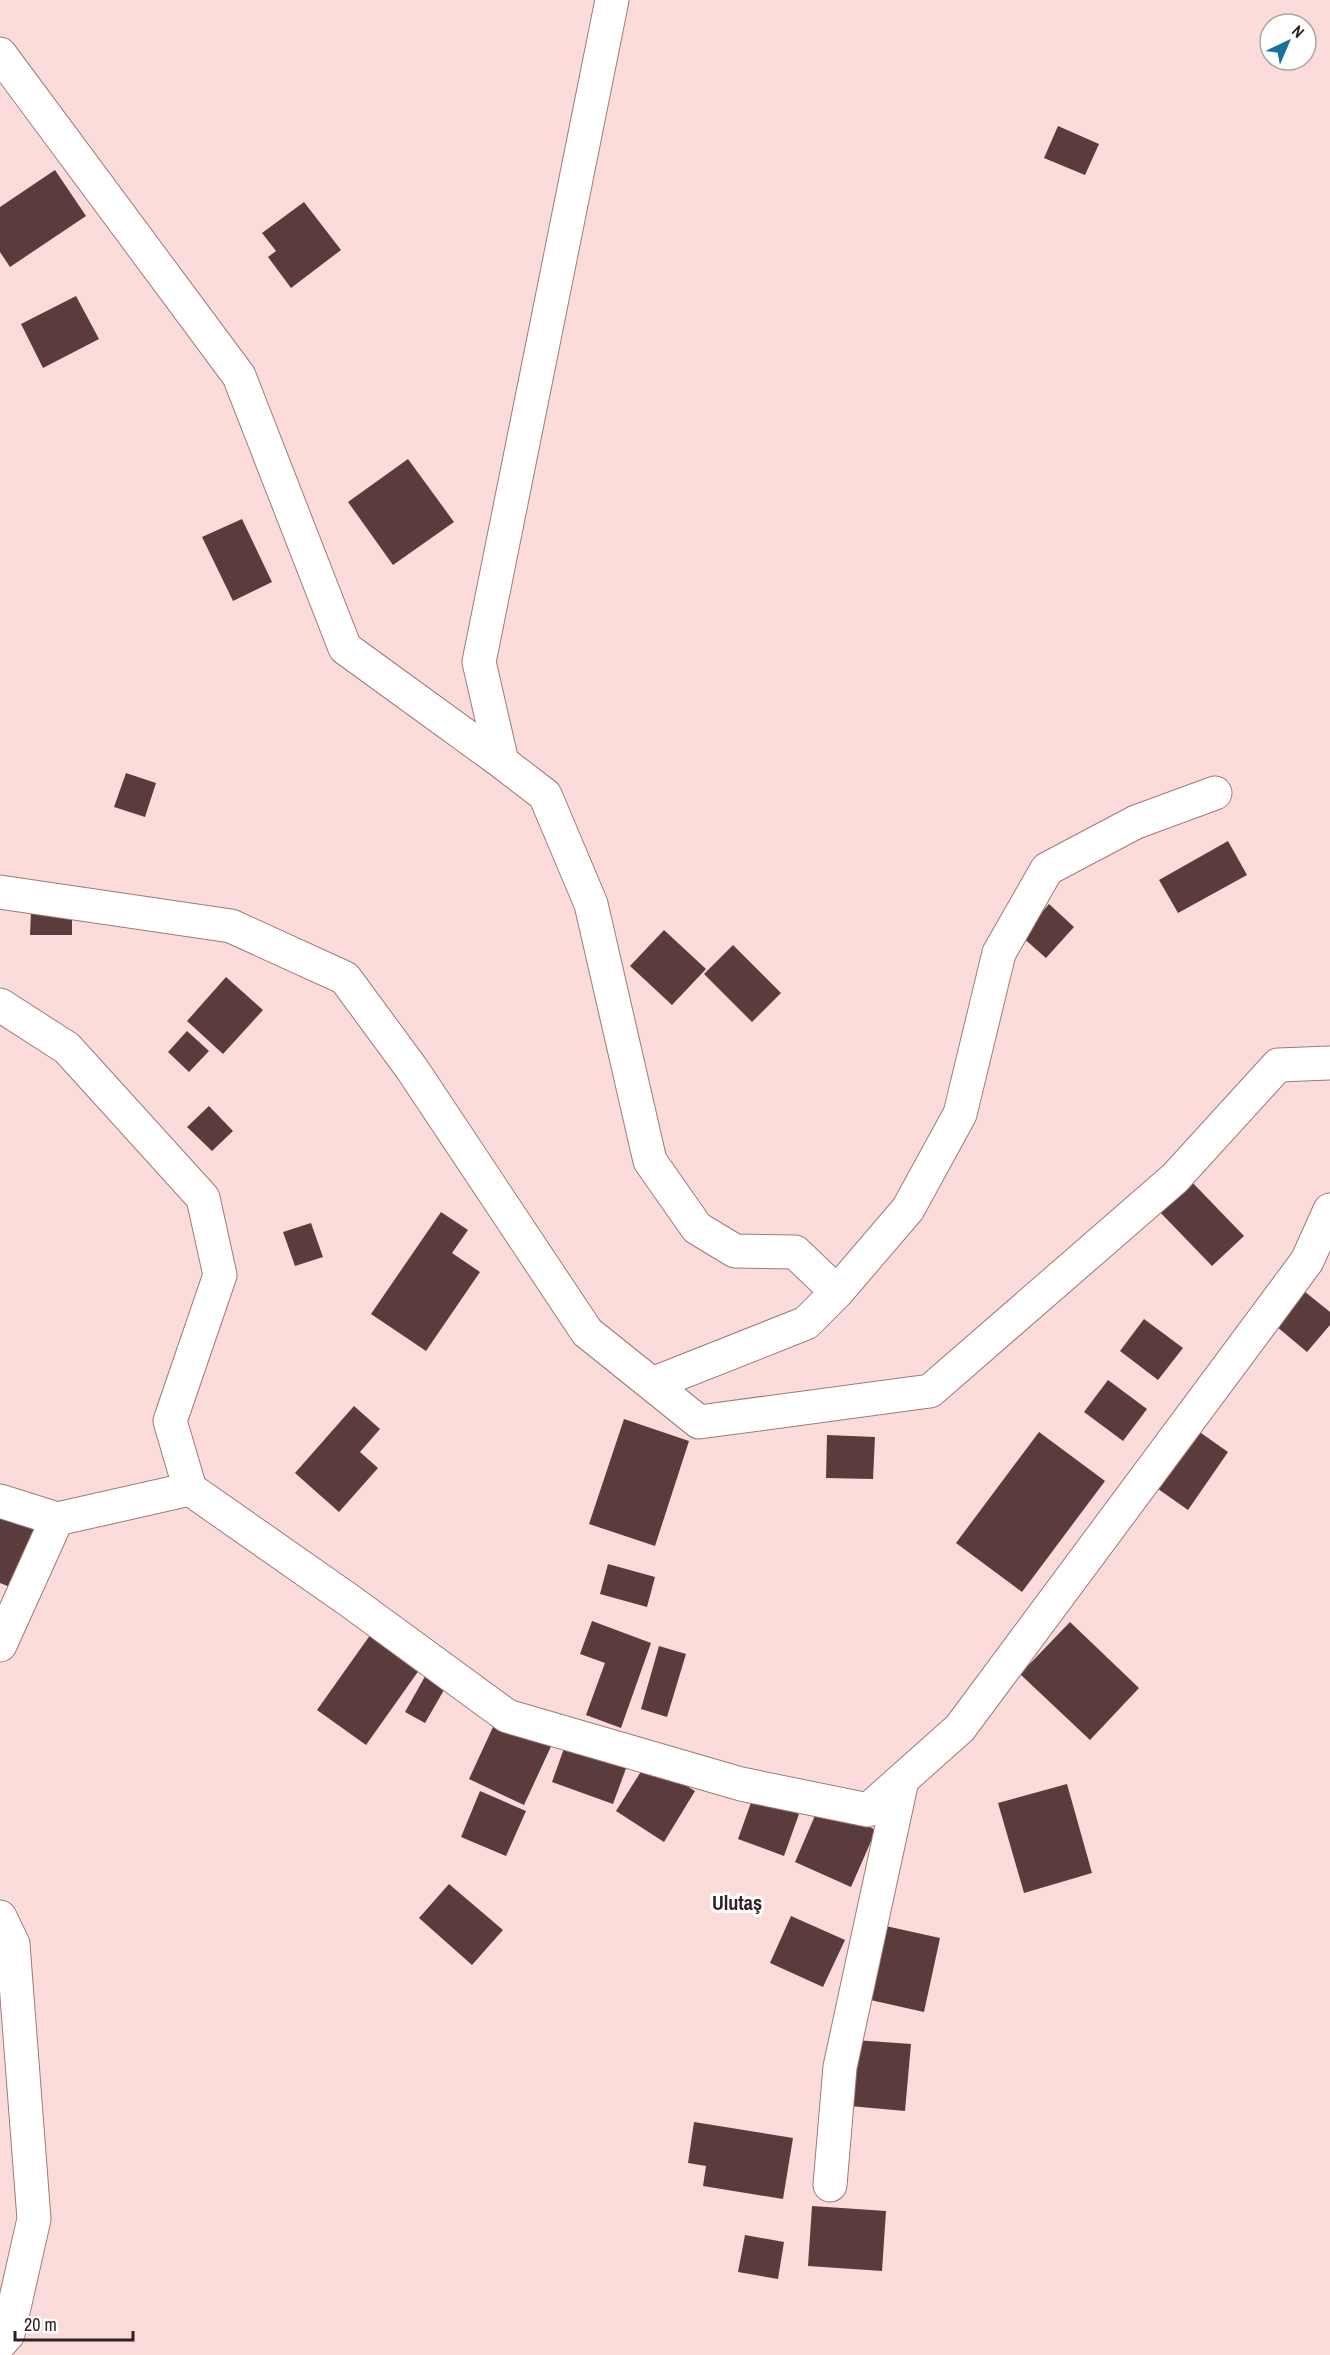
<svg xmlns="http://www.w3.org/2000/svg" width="1330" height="2355" font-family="'Archivo Narrow',sans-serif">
<rect width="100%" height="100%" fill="#fbdcdb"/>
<!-- building -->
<path fill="#5a3c3c" d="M 1058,126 L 1099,144 L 1085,175 L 1044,158 Z
M 55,170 L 86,216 L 10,267 L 0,252 L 0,207 Z
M 304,202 L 341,250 L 291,288 L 268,257 L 276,251 L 262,233 Z
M 76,296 L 99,339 L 43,368 L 21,324 Z
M 408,459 L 454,522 L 393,565 L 348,502 Z
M 242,519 L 272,582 L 233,601 L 202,537 Z
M 126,773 L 156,783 L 145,817 L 114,807 Z
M 1228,841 L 1247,875 L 1178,913 L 1159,880 Z
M 1049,904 L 1074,927 L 1046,958 L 1021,936 Z
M 31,911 L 72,912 L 72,935 L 30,935 Z
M 664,930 L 706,969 L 672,1005 L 630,966 Z
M 733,945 L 781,993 L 752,1022 L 704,974 Z
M 226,977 L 263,1010 L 223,1054 L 187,1021 Z
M 187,1031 L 209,1051 L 189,1072 L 168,1052 Z
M 209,1106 L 233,1131 L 212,1151 L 187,1127 Z
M 1189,1179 L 1244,1236 L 1212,1266 L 1157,1209 Z
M 441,1212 L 468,1230 L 452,1253 L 480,1272 L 426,1351 L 371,1314 Z
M 311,1223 L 323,1257 L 295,1266 L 283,1232 Z
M 1299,1287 L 1330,1312 L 1330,1325 L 1307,1352 L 1270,1321 Z
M 1144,1319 L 1183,1348 L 1158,1380 L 1120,1351 Z
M 1108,1380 L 1147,1409 L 1123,1441 L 1084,1412 Z
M 354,1406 L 380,1429 L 360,1452 L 378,1468 L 339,1512 L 295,1473 Z
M 624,1419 L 689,1441 L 655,1546 L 589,1524 Z
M 1191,1426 L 1228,1452 L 1188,1510 L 1151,1484 Z
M 1039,1432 L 1105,1481 L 1022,1592 L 956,1543 Z
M 827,1435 L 875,1437 L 873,1479 L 826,1478 Z
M 0,1513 L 39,1529 L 15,1589 L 0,1583 Z
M 608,1564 L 655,1577 L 647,1607 L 600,1594 Z
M 592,1621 L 651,1643 L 621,1728 L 586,1715 L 605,1663 L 580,1654 Z
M 1070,1622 L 1139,1688 L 1090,1740 L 1020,1674 Z
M 373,1631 L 422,1666 L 366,1745 L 317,1710 Z
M 659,1646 L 686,1654 L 667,1717 L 641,1709 Z
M 428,1671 L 448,1683 L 425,1723 L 405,1712 Z
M 499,1714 L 554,1740 L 524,1805 L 469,1779 Z
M 567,1740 L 628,1763 L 613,1804 L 552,1782 Z
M 647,1762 L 695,1791 L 664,1842 L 616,1811 Z
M 1067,1784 L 1092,1873 L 1024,1893 L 998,1803 Z
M 480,1791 L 526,1811 L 506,1856 L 461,1837 Z
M 753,1797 L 799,1814 L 784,1856 L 738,1839 Z
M 820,1804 L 876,1830 L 851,1887 L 795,1862 Z
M 449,1884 L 503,1930 L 472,1965 L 419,1918 Z
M 791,1916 L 845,1940 L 823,1987 L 770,1963 Z
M 872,1923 L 940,1938 L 924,2012 L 857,1997 Z
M 855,2040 L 911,2044 L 905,2111 L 850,2106 Z
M 694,2122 L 793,2138 L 783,2199 L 703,2186 L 706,2166 L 688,2163 Z
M 812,2206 L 886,2211 L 882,2271 L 808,2266 Z
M 745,2235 L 784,2242 L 778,2279 L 738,2272 Z"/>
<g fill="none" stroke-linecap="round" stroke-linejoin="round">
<defs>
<path id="minor" d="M 612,0 L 479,662 L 502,762 L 545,795 L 591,904 L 650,1161 L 697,1228 L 735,1251 L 795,1252 L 837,1292 L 806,1323 L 652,1384
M 0,54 L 239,376 L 345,648 L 502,762
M 0,892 L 231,926 L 345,978 L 412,1069 L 587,1332 L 699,1422 L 930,1391 L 1175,1178 L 1278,1065 L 1330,1063
M 0,1005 L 67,1048 L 203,1198 L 220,1275 L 170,1421 L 190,1489 L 350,1601 L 507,1716 L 741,1784 L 868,1810 L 960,1728 L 1307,1261 L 1330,1210
M 837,1292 L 908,1209 L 960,1114 L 999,953 L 1047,869 L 1136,822 L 1215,793
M 0,1501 L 57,1519
M 0,1645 L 57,1519 L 190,1489
M 0,1917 L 13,1944 L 34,2219 L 8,2334 L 0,2343
M 830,2185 L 840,2067 L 902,1780"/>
</defs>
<!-- minor casing -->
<use href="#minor" stroke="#9d7b7a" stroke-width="35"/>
<!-- minor -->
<use href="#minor" stroke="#fff" stroke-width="33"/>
</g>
<g text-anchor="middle" stroke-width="6" stroke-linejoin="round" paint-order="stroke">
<!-- quarter labels -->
<g font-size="20" font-weight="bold" fill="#2f2121" stroke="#fff">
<text x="737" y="1910">Ulutaş</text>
</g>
</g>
<!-- north arrow -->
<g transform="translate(1288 42) rotate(44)"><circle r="28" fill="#ffffff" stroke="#aca6a6" stroke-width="1.5"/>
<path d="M0-4.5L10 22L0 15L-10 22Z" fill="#1971a0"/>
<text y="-9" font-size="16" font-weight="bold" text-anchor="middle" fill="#2f2121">N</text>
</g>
<!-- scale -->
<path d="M15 2331v9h118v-9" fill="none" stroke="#2f2121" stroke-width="3"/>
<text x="24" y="2331" font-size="18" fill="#2f2121" stroke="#ffffff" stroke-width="4.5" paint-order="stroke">20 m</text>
</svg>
